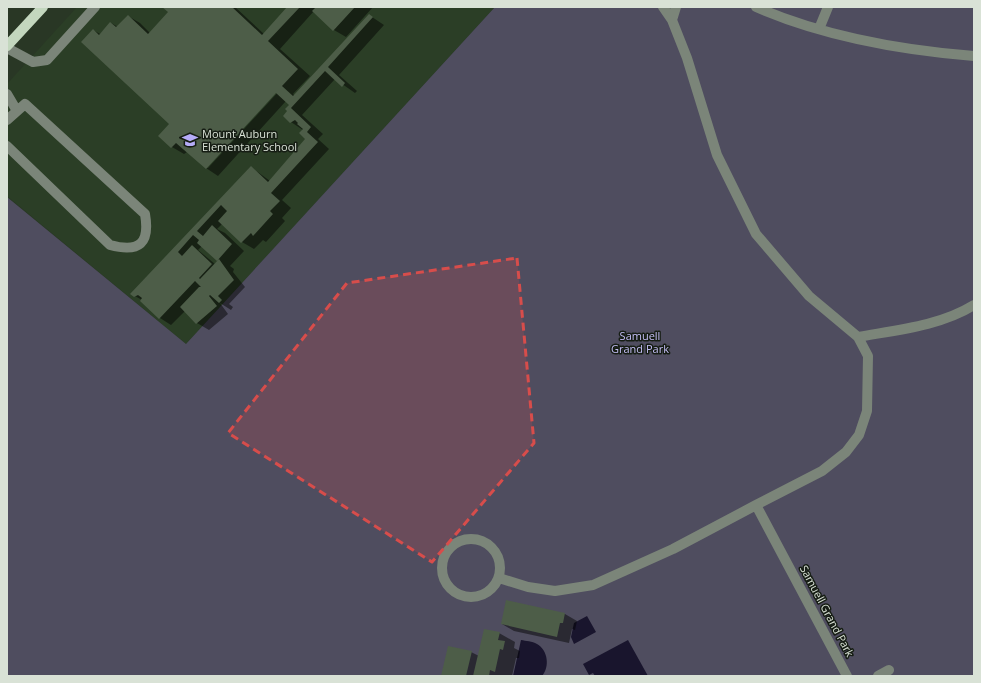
<svg xmlns="http://www.w3.org/2000/svg" width="981" height="683" font-family="'Open Sans',sans-serif">
<rect width="100%" height="100%" fill="#293725"/>
<!-- built -->
<path fill="#2b3e26" d="M 77,7 L 495,7 L 186,344 L 7,196 L 7,84 Z"/>
<!-- green -->
<path fill="#4f4d5f" d="M 495,7 L 974,7 L 974,676 L 7,676 L 7,197 L 186,344 Z"/>
<!-- water -->
<path fill="#19152d" d="M 587,616 L 596,632 L 574,644 L 571,637 L 574,623 Z
M 521,640 C 526,641 532,641 537,644 C 548,650 550,667 542,676 L 513,676 Z
M 628,640 L 648,676 L 595,676 L 593,673 L 589,675 L 583,664 Z"/>
<!-- shadow -->
<path fill="#0007" fill-rule="evenodd" d="M 164,7 L 235,7 L 264,34 L 288,7 L 373,7 L 346,37 L 334,30 L 314,11 L 280,49 L 310,76 L 293,94 L 295,96 L 369,15 L 384,25 L 339,75 L 357,91 L 355,93 L 335,79 L 302,115 L 323,134 L 318,139 L 329,149 L 282,200 L 291,208 L 282,218 L 285,221 L 266,242 L 263,240 L 254,249 L 242,242 L 222,224 L 217,229 L 225,233 L 244,251 L 230,266 L 234,269 L 233,272 L 245,287 L 229,304 L 233,307 L 231,310 L 220,303 L 228,314 L 209,330 L 197,323 L 185,311 L 171,325 L 160,318 L 142,300 L 135,296 L 251,167 L 270,181 L 307,139 L 303,130 L 291,122 L 285,116 L 290,105 L 286,101 L 218,176 L 206,168 L 208,168 L 280,90 L 184,154 L 172,147 L 160,136 L 171,123 L 93,30 L 100,34 L 111,23 L 118,27 L 128,16 L 140,23 L 150,33 L 169,12 ZM 202,246 L 217,260 L 219,261 L 215,264 L 198,250 Z
M 507,601 L 565,614 L 577,621 L 575,630 L 572,629 L 569,643 L 514,631 L 502,624 Z
M 499,633 L 515,642 L 514,648 L 520,651 L 519,658 L 516,658 L 512,676 L 442,676 L 471,652 L 479,656 Z"/>
<!-- building -->
<path fill="#4d5d48" d="M 162,7 L 232,7 L 262,35 L 287,7 L 300,7 L 268,41 L 298,69 L 282,86 L 293,96 L 369,14 L 373,17 L 328,67 L 345,83 L 342,87 L 325,71 L 291,108 L 311,127 L 307,132 L 318,142 L 271,193 L 280,201 L 270,211 L 273,214 L 253,236 L 251,233 L 241,243 L 218,221 L 227,211 L 221,205 L 197,231 L 203,236 L 212,225 L 232,244 L 217,261 L 197,243 L 199,240 L 193,235 L 178,252 L 182,256 L 192,245 L 212,264 L 199,278 L 200,279 L 219,259 L 234,280 L 218,296 L 222,300 L 219,303 L 210,295 L 209,296 L 217,306 L 196,324 L 180,307 L 199,287 L 201,287 L 195,281 L 159,319 L 140,301 L 142,298 L 138,295 L 134,297 L 130,294 L 251,166 L 268,182 L 305,139 L 299,133 L 303,129 L 297,124 L 298,123 L 295,120 L 290,123 L 283,116 L 287,111 L 285,109 L 289,105 L 276,93 L 206,169 L 176,143 L 171,148 L 158,136 L 169,124 L 81,42 L 93,29 L 99,35 L 110,22 L 116,27 L 128,15 L 148,34 L 168,12 Z
M 316,7 L 355,7 L 333,31 L 312,11 Z
M 506,600 L 565,613 L 563,623 L 560,623 L 557,637 L 501,624 Z
M 484,629 L 500,632 L 498,640 L 505,641 L 503,650 L 500,649 L 495,672 L 490,670 L 489,676 L 473,676 Z
M 448,646 L 472,651 L 466,676 L 441,676 Z"/>
<g fill="none" stroke-linecap="round" stroke-linejoin="round">
<!-- minor -->
<path stroke="#7b8579" stroke-width="10" d="M 663,7 L 672,20 L 687,58 L 717,155 L 756,234 L 809,296 L 858,337 L 868,356 L 867,411 L 859,435 L 846,452 L 822,471 L 756,505 L 847,676
M 756,7 C 825,37 900,50 974,56
M 672,20 L 676,7
M 819,29 L 828,7
M 7,48 L 33,62 L 47,60 L 95,7
M 7,94 L 17,111
M 7,120 L 25,104 L 145,214 C 150,243 140,253 110,245 L 7,146
M 858,337 C 897,330 940,326 974,305
M442 568a29 29 0 1 1 58 0a29 29 0 1 1-58 0Z
M 499,578 L 528,587 L 555,591 L 593,585 L 673,549 L 756,505
M 878,676 L 889,670"/>
<!-- major -->
<path stroke="#c3d7be" stroke-width="10" d="M 7,46 L 43,7"/>
</g>
<!-- marked area -->
<path fill="#d74d4b" fill-opacity="0.2" stroke="#d74d4b" stroke-width="3" stroke-dasharray="8 5" stroke-linejoin="round" d="M 517,258 L 534,443 L 432,562 L 228,433 L 347,283 Z"/>
<!-- icons -->
<defs>
<symbol id="school-bare" viewBox="-9 -9 18 18"><path d="M0-5L7-2L0 1L-7-2ZM-4 1L0 2.5L4 1V4Q0 6-4 4Z" fill="#b6acf8" stroke="#161d14" stroke-width="2.5" paint-order="stroke"/></symbol>
</defs>
<g fill-rule="evenodd">
<use href="#school-bare" x="179" y="129" width="22" height="22"/>
</g>
<g text-anchor="middle" stroke-width="3" stroke-linejoin="round" paint-order="stroke">
<!-- poi labels -->
<g font-size="11" fill="#d9e2d6" stroke="#161d14" text-anchor="start">
<text x="202" y="138">Mount Auburn<tspan x="202" dy="13">Elementary School</tspan></text>
</g>
<!-- park labels -->
<g font-size="11" fill="#c4bef5" stroke="#161d14">
<text x="640" y="340">Samuell<tspan x="640" dy="13">Grand Park</tspan></text>
</g>
<!-- street labels -->
<g font-size="11" fill="#d9e2d6" stroke="#161d14">
<text transform="translate(827 611) rotate(62)" y="4">Samuell Grand Park</text>
</g>
</g>
<!-- border -->
<rect width="981" height="683" fill="none" stroke="#d9e2d6" stroke-width="16"/>
</svg>
